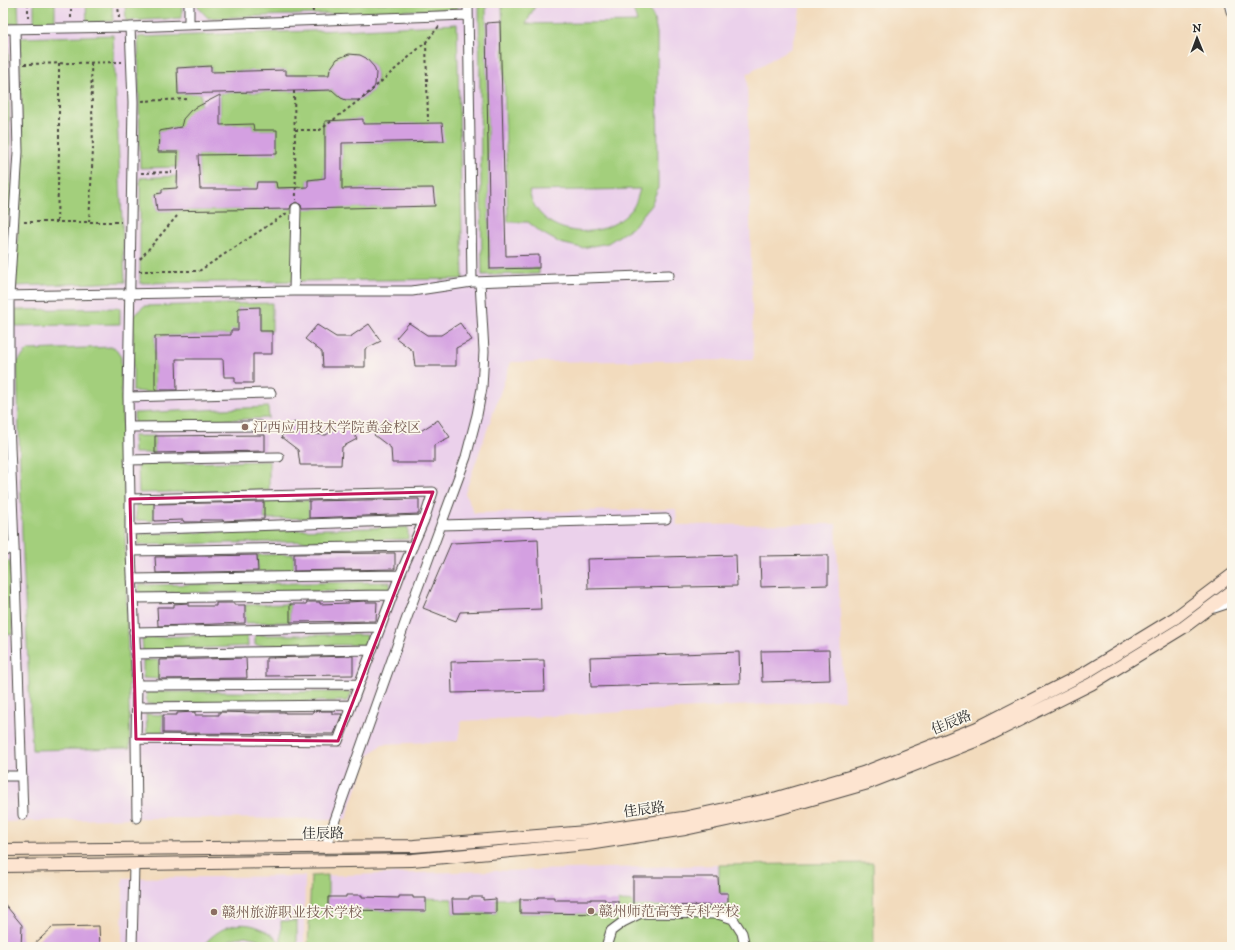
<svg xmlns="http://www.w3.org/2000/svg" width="1235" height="950" font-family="'IM FELL DW Pica','Noto Serif SC',serif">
<rect width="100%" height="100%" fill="#fbf7ec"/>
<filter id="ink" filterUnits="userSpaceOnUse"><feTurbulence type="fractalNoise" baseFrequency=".025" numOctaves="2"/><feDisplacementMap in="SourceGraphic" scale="8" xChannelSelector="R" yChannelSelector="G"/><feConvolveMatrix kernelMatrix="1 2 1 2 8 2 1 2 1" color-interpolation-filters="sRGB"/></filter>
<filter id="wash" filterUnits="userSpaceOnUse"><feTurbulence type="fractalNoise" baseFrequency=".012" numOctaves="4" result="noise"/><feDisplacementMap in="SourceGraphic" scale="16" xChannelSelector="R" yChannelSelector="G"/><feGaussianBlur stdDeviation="0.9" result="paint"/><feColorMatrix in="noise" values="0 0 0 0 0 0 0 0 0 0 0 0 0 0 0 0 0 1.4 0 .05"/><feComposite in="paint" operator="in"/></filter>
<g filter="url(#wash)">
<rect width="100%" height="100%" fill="#f2dbbd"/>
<!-- built -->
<path fill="#ebd1eb" d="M 3,3 L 802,3 L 791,48 L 747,74 L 753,360 L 511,362 L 465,493 L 474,513 L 676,509 L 677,525 L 836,524 L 844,700 L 461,721 L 458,741 L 382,744 L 368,756 L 346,819 L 138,818 L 3,822 Z
M 873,863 L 874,947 L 308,947 L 311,876 L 719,865 Z
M 305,876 L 304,947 L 122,947 L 123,878 Z"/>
<!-- green -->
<path fill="#a3cf7c" stroke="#677d54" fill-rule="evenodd" d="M 3,3 L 18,3 L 19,24 L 3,24 Z
M 34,3 L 55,3 L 55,23 L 34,23 Z
M 86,3 L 112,3 L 113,21 L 87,23 Z
M 125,3 L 182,3 L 182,18 L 126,21 Z
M 198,3 L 457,3 L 457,9 L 208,18 L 198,7 Z
M 479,3 L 486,3 L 490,269 L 539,268 L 539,274 L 482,275 Z
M 502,3 L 539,3 L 535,6 L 526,24 L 637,22 L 633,8 L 628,3 L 646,3 L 654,19 L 657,33 L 658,188 L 651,205 L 633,227 L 608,243 L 582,248 L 560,243 L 542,233 L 528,222 L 508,222 ZM 640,189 C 638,195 636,204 632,209 C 604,244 539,238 529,191 Z
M 457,24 L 463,279 L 140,283 L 140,178 L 177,176 L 177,188 L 162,189 L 162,193 L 156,194 L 157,211 L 434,206 L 432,188 L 342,189 L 342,143 L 443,141 L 363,124 L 362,119 L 325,121 L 325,178 L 308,180 L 308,187 L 277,188 L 276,182 L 257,182 L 256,189 L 200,189 L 198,155 L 277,153 L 276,130 L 254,130 L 253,124 L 235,125 L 220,131 L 220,93 L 332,90 C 338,97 347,102 356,101 C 363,100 370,95 373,89 C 390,59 339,36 329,75 L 286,75 L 286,70 L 211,72 L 211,66 L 177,68 L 178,93 L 201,93 L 201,105 L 181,127 L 159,131 L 158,152 L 178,152 L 178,167 L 140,168 L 138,37 L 342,30 Z
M 113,35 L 125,282 L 15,286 L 22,152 L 20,38 Z
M 3,42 L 8,46 L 11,209 L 8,218 L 5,286 L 3,286 Z
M 272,303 L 272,331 L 260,331 L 260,308 L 238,308 L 238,318 L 248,318 L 248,330 L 232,330 L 231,335 L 155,336 L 155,393 L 133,391 L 133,316 L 144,306 Z
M 120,308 L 120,324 L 15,326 L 15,310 Z
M 114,347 L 121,357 L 130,748 L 32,750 L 22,536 L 17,362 L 28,350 Z
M 3,390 L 8,540 L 3,540 Z
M 268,407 L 269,418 L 134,424 L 134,413 Z
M 133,436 L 155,436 L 155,453 L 134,453 Z
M 269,461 L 269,490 L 139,493 L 138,464 Z
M 309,500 L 309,518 L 264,519 L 264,502 Z
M 136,503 L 154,503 L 154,521 L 136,520 Z
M 408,527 L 408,539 L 138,545 L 138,534 Z
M 294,554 L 294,571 L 258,572 L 257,555 Z
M 10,560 L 13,634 L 3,635 L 3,564 Z
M 390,582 L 390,591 L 139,593 L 139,585 Z
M 290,604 L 290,622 L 245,623 L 245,605 Z
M 247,633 L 248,646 L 143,651 L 142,638 Z
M 255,635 L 367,635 L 367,645 L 255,645 Z
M 143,660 L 159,660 L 159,679 L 143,678 Z
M 146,692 L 352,692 L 348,701 L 147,704 Z
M 146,714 L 163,715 L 163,734 L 147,735 Z
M 873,863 L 874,947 L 308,947 L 311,876 L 328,875 L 328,910 L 425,911 L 426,898 L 452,899 L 453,913 L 496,913 L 496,899 L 520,899 L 520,913 L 617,914 L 618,901 L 727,905 L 727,893 L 719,893 L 719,865 Z
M 281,921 L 297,921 L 297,947 L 270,947 L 258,939 L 245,936 L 231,939 L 219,947 L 202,947 C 225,918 256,917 281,943 Z"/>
<g id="blocks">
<!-- building -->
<path fill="#d4a0e1" d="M 500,22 L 506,256 L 539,255 L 539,268 L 490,269 L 486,23 Z
M 349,54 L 360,55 L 366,58 L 374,67 L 376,73 L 375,85 L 373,90 L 364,98 L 359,100 L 346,100 L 341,98 L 332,90 L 178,94 L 177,68 L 211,66 L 211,72 L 286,70 L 286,75 L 329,75 L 330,69 L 337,59 Z
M 220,95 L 220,125 L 253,124 L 254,130 L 277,130 L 277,154 L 198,155 L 200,189 L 256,189 L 257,182 L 276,182 L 277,188 L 308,187 L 308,180 L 325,178 L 325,121 L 363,119 L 363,124 L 442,123 L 444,141 L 342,143 L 342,189 L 433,188 L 435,206 L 302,209 L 301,205 L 296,202 L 291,205 L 290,209 L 157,211 L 155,194 L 162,193 L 162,189 L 177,188 L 178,152 L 158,152 L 159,131 L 181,127 L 183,119 L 191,110 Z
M 260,307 L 260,331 L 272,331 L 272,354 L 253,354 L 253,383 L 235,383 L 235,377 L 224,377 L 223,359 L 176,359 L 177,390 L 155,390 L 155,336 L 231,335 L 231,330 L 238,330 L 238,308 Z
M 409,323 L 427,335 L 441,335 L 460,323 L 472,340 L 456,348 L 456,366 L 415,366 L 413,351 L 396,338 Z
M 369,324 L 381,341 L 365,349 L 365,367 L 323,367 L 322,352 L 305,339 L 317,325 L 336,337 L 350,337 Z
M 386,420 L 405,432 L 419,432 L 438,420 L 450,437 L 434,445 L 434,463 L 392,463 L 391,448 L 374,435 Z
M 294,422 L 313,434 L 326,435 L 346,422 L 357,439 L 342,447 L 341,465 L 300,465 L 298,450 L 281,437 Z
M 265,435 L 265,451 L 155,453 L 155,436 Z
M 419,499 L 419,514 L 309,518 L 309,501 Z
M 264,502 L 264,519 L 223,521 L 223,520 L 201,520 L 201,522 L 184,522 L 183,520 L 154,521 L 154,504 Z
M 538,539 L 541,609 L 460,612 L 456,621 L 423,608 L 451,543 Z
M 395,553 L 395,569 L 294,571 L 294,554 Z
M 257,555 L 258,571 L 156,573 L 155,557 Z
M 736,555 L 737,586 L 588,589 L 587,559 Z
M 828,555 L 828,585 L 761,587 L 760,556 Z
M 366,601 L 366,602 L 377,602 L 376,621 L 290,622 L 290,604 L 306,604 L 307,602 L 320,602 L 320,604 L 348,603 L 348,602 Z
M 188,603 L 188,606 L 216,606 L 216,603 L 234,603 L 234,605 L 245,605 L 245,623 L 158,626 L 157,607 L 174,607 L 174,604 Z
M 829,650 L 830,680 L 762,682 L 761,651 Z
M 739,652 L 740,683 L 591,687 L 590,657 Z
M 353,656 L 353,675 L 266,676 L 266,658 Z
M 246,658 L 247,678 L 159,679 L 159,660 Z
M 544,660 L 545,691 L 452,693 L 451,662 Z
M 313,711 L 332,711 L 332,714 L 342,714 L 334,734 L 163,733 L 163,715 L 177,715 L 177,713 L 195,712 L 195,715 L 219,715 L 219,712 L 260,713 L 260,712 L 285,712 L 285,713 L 313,713 Z
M 633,877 L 718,877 L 719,893 L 728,893 L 728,905 L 633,906 Z
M 346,895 L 362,895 L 362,897 L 399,898 L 399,896 L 413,896 L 413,898 L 426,898 L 426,911 L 328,910 L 328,897 L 346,897 Z
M 469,897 L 483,897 L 483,900 L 496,899 L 496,913 L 453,913 L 452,899 L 469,899 Z
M 538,897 L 554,897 L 554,900 L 591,900 L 591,899 L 605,899 L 605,901 L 618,901 L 618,914 L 520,913 L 520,899 L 538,899 Z
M 3,902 L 22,925 L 21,947 L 3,947 Z
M 99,926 L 100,947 L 31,947 L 53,927 Z"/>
</g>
</g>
<g filter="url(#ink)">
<use href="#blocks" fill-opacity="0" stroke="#494541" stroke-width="1"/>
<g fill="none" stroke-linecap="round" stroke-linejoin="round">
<defs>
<path id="minor" d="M 189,3 L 189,25
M 468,3 L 472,282
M 130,27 L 133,102 L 128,397 L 130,499 L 130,530 L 137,685 L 136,739 L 137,818
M 3,29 L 130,27 L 468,15
M 294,291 L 296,208
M 3,296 L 294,291 L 412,291 L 472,282 L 669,275
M 128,397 L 271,393
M 129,427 L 261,426
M 129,460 L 279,457
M 130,499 L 433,492 L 424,520 L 400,575 L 338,741 L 136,739
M 441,525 L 666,519
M 130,530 L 424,520
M 9,547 L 14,546 L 23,815
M 131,551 L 413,546
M 3,552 L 14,546 L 9,422 L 9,296 L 18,152 L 15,29
M 132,579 L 400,575
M 133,598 L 392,595
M 134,632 L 380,627
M 135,654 L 372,650
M 137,685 L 359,684
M 137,707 L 351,705
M 3,776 L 22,776
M 325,848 L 410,609 L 466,457 L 477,415 L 482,388 L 484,351 L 480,282
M 132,947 L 134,865
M 606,947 L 611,931 L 623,922 L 641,913 L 718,914 L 733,919 L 742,933 L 745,947"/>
<path id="tertiary" d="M 1230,3 L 1232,11
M 1214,607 L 1232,601"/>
<path id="secondary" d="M 3,850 L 414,846 L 586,832 L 683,818 L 777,798 L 863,773 L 977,728 L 1085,673 L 1175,618 L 1232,575
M 3,866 L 412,860 L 588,844 L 685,829 L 777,809 L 868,783 L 983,738 L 1091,684 L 1184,627 L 1232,591"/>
</defs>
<!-- minor casing -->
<use href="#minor" stroke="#494541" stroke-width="11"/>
<!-- tertiary casing -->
<use href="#tertiary" stroke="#494541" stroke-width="13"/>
<!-- secondary casing -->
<use href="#secondary" stroke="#494541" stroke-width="14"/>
<!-- path -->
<path stroke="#494541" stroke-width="2" stroke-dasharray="3 3" stroke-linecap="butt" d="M 28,3 L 28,20
M 71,3 L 71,20
M 118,3 L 119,18
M 312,3 L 313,12
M 426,42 L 428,121
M 24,64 L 122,62
M 294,91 L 296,200
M 142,101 L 188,99
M 295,130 L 320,130 L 366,95 L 426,42 L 440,25
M 141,173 L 172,172
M 24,222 L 121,222
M 57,222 L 59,151 L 59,63
M 89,222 L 93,150 L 91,63
M 140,259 L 177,216
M 139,271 L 199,271 L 287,213"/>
<!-- minor -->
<use href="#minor" stroke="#fff" stroke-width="9"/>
<!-- tertiary -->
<use href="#tertiary" stroke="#fff" stroke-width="11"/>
<!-- secondary -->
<use href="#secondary" stroke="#fde4d0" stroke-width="12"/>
</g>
</g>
<!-- marked area -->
<path fill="none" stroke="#c2185b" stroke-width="3" stroke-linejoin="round" d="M 433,492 L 338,741 L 136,739 L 130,499 Z"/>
<!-- markers -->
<g fill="#8d6e63" stroke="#fbf7ec" stroke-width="1.5">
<circle cx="245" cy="427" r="4"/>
<circle cx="591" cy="911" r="4"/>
<circle cx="214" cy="912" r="4"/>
</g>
<g text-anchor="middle" stroke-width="3.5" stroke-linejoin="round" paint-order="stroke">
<!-- education labels -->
<g font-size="14" fill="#785e54" stroke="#fbf7ec" text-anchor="start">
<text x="253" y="432">江西应用技术学院黄金校区</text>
<text x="599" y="916">赣州师范高等专科学校</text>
<text x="222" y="917">赣州旅游职业技术学校</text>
</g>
<!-- street labels -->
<g font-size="14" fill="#2b2b2b" stroke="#fbf7ec">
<text transform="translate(951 722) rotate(-22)" y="5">佳辰路</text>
<text transform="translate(644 809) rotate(-8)" y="5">佳辰路</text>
<text transform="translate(323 833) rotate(-1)" y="5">佳辰路</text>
</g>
</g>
<!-- margin -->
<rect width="1235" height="950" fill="none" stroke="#fbf7ec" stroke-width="16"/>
<!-- north arrow -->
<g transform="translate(1197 38) rotate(359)" stroke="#fbf7ec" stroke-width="3" paint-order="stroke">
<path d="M0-3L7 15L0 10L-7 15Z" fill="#2b2b2b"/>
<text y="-6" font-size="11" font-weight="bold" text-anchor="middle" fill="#2b2b2b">N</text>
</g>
</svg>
